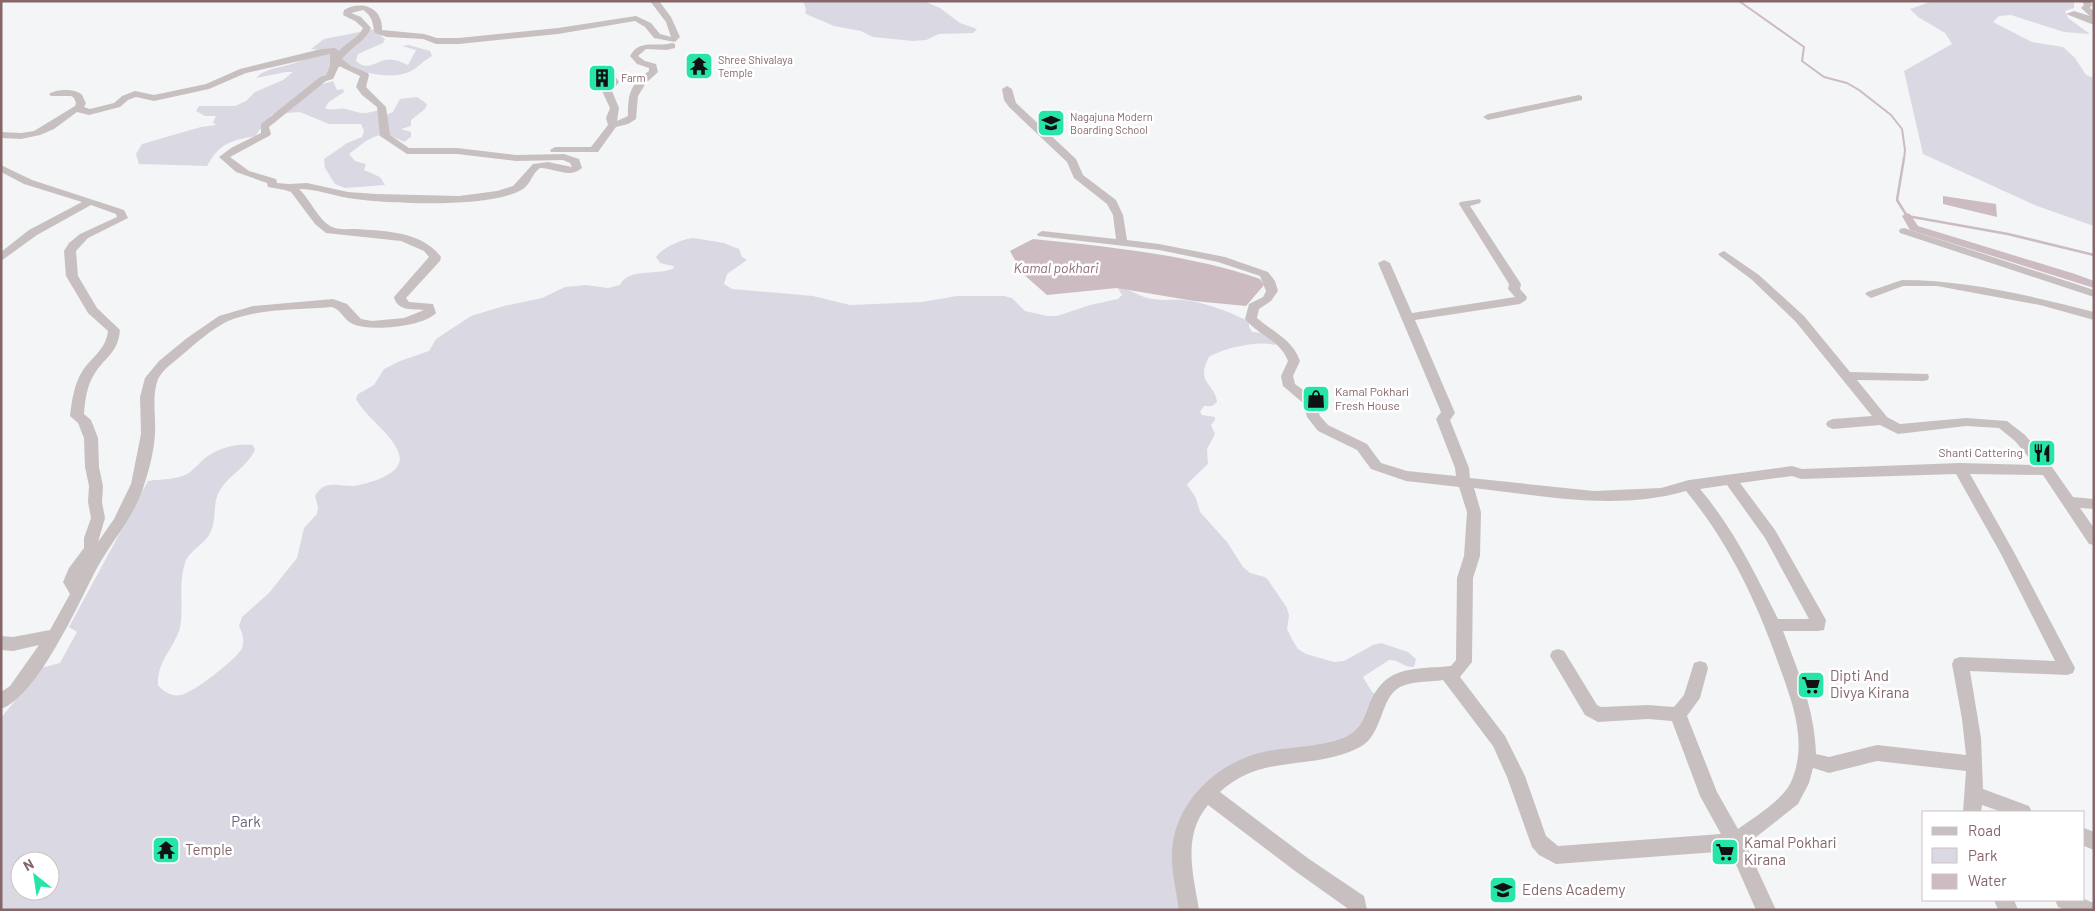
<svg xmlns="http://www.w3.org/2000/svg" width="2095" height="911" font-family="Barlow,sans-serif">
<rect width="100%" height="100%" fill="#f3f5f7"/>
<!-- green -->
<path fill="#dad9e3" fill-rule="evenodd" d="M 803,1 L 926,2 L 940,8 L 960,23 L 977,29 L 973,33 L 939,34 L 926,40 L 913,41 L 873,37 L 861,31 L 834,26 L 808,15 L 805,13 L 806,9 Z
M 1933,1 L 2074,1 L 2074,8 L 2065,11 L 2068,18 L 2090,34 L 2064,32 L 2011,15 L 1999,16 L 1993,22 L 2032,42 L 2063,47 L 2075,58 L 2086,75 L 2094,78 L 2094,226 L 2037,206 L 1923,154 L 1904,71 L 1952,44 L 1945,33 L 1918,17 L 1910,9 Z
M 380,28 L 381,36 L 385,39 L 383,43 L 358,54 L 356,61 C 367,71 373,63 385,60 C 392,58 402,62 408,65 L 416,50 L 402,46 L 409,45 L 430,51 L 432,56 C 424,60 418,68 409,72 C 389,80 363,73 344,64 L 315,81 L 323,84 L 333,81 L 337,90 L 343,89 L 344,92 L 329,102 L 325,108 C 332,112 338,107 345,109 C 361,113 362,115 379,110 L 383,116 L 393,112 L 400,99 L 417,97 L 427,104 L 425,109 L 411,120 L 411,126 L 401,129 L 411,132 L 411,137 L 404,142 C 377,128 371,138 349,154 L 355,161 L 366,164 L 364,170 L 380,177 L 385,185 L 345,188 L 335,184 L 325,168 L 324,159 L 347,143 L 362,137 L 364,131 L 361,124 L 329,124 L 300,112 L 272,114 L 255,136 C 230,141 220,143 207,166 L 139,164 L 136,154 L 142,144 L 201,127 L 216,125 L 213,122 L 216,116 L 205,116 L 196,111 L 199,106 L 235,106 L 246,101 L 255,92 L 283,80 L 293,72 L 286,72 L 256,78 C 265,68 279,68 292,64 C 302,61 311,55 321,50 L 311,49 L 324,39 Z
M 693,238 L 724,243 L 739,249 L 742,257 L 747,260 L 727,274 L 724,284 L 732,289 L 813,296 L 850,305 L 922,302 L 957,296 L 1004,296 L 1012,298 L 1025,311 L 1047,316 L 1057,316 L 1090,305 L 1118,299 L 1122,295 L 1117,287 C 1130,288 1140,298 1153,299 C 1163,301 1173,299 1184,300 C 1206,303 1225,310 1246,320 L 1249,322 L 1249,327 L 1252,332 L 1264,333 L 1277,344 L 1274,345 C 1259,340 1223,348 1209,357 C 1195,384 1215,383 1217,402 L 1212,406 L 1204,406 L 1200,412 L 1202,415 L 1215,417 L 1215,420 L 1211,425 L 1215,434 L 1207,449 L 1208,464 L 1189,482 L 1187,485 L 1196,498 L 1200,512 L 1227,542 L 1243,567 L 1250,573 L 1265,577 L 1268,580 L 1287,608 L 1289,616 L 1287,629 L 1293,641 L 1298,649 L 1306,654 L 1334,662 L 1344,661 L 1373,645 L 1381,643 L 1408,652 L 1416,659 L 1414,667 C 1405,668 1398,659 1389,660 L 1363,677 L 1372,692 L 1380,696 L 1357,737 L 1243,764 L 1195,802 L 1185,910 L 1,910 L 1,718 L 41,668 L 60,663 L 77,632 L 69,627 L 148,481 C 160,479 176,480 187,474 C 194,470 198,464 204,459 C 218,448 236,443 253,445 L 255,450 C 247,467 229,475 220,490 C 212,503 217,518 211,531 C 206,544 189,550 185,563 C 178,585 184,608 180,628 C 173,650 157,661 158,685 C 164,692 172,697 181,695 C 193,693 238,658 242,648 C 245,640 242,632 239,626 L 242,617 L 269,593 L 297,558 L 304,528 L 317,514 L 318,507 L 315,496 C 319,490 323,485 330,485 C 337,484 345,486 353,486 C 367,484 406,474 399,454 C 393,434 366,418 356,399 L 358,394 L 374,385 L 384,369 L 400,361 L 429,351 L 436,339 L 471,316 L 504,306 L 542,298 L 565,287 L 586,285 L 608,288 L 620,285 C 628,267 661,276 674,268 L 673,266 L 660,263 L 656,257 C 662,248 682,239 693,238 ZM 20,861 L 50,861 L 50,891 L 20,891 Z"/>
<!-- water -->
<path fill="#ccbcc1" d="M 1943,196 L 1996,204 L 1997,217 L 1943,204 Z
M 1033,239 C 1109,247 1188,254 1260,279 L 1264,285 L 1246,306 L 1194,301 L 1117,288 L 1047,295 L 1022,273 L 1010,251 Z"/>
<g fill="none" stroke-linecap="round" stroke-linejoin="round">
<!-- stream-far1 -->
<path stroke="#ccbcc1" stroke-width="2" d="M 1739,1 L 1804,47 L 1802,61 L 1824,77 L 1847,83 L 1859,90 L 1891,115 L 1902,129 L 1905,150 L 1904,159"/>
<!-- stream -->
<path stroke="#ccbcc1" stroke-width="2.5" d="M 1904,158 L 1897,200 L 1907,216 L 2008,234 L 2094,255"/>
<!-- canal -->
<path fill="#ccbcc1" fill-rule="evenodd" d="M 1907,213 L 1910,214 L 1918,226 L 2075,274 L 2094,281 L 2094,288 L 1910,230 L 1902,216 Z"/>
<!-- street -->
<path fill="#c8c0c0" fill-rule="evenodd" d="M 650,1 L 659,1 L 671,17 L 680,37 L 675,42 L 654,38 L 645,27 L 635,21 L 558,34 L 459,44 L 436,44 L 423,39 L 387,37 L 375,33 C 372,22 373,17 363,10 L 351,13 L 361,17 L 371,28 C 365,42 351,47 342,59 L 351,66 L 368,73 L 369,75 L 366,87 L 386,107 L 390,135 L 409,148 L 457,148 L 516,155 L 564,154 L 579,159 L 582,168 C 570,179 554,168 540,168 C 532,173 531,184 523,189 C 492,209 385,204 348,198 C 331,195 316,189 299,189 C 310,199 318,220 332,227 C 338,230 348,229 355,229 C 384,231 422,231 441,257 L 440,261 L 406,298 L 409,302 L 433,304 L 436,313 C 423,327 370,332 353,324 C 344,321 342,310 332,307 C 299,310 259,308 228,321 C 212,329 196,343 182,355 C 174,362 160,371 157,382 C 152,399 156,416 155,434 C 154,450 150,467 145,482 C 136,515 113,539 97,568 C 79,602 38,696 1,709 L 1,692 L 10,686 L 39,645 L 13,651 L 1,650 L 1,636 L 13,637 L 50,630 L 70,594 L 63,582 L 69,568 L 84,548 L 84,538 L 91,518 L 88,502 L 89,486 L 85,467 L 84,438 L 78,423 L 70,416 C 72,400 74,384 83,370 C 93,356 106,349 108,331 L 88,313 L 66,276 L 64,251 L 69,243 L 80,234 L 117,217 L 116,214 L 91,205 L 37,235 L 1,261 L 1,252 L 29,230 L 82,202 L 24,184 L 1,172 L 1,165 L 32,180 L 124,210 L 128,218 L 88,238 L 76,251 L 78,276 L 97,308 L 120,330 C 118,353 106,356 95,373 C 87,385 85,400 84,414 L 91,420 L 98,438 L 99,467 L 103,486 L 102,502 L 105,518 L 98,542 L 114,519 L 131,484 L 141,434 L 140,397 L 145,378 L 159,361 L 187,338 L 219,316 L 253,306 L 333,299 L 347,304 L 361,319 L 372,321 L 404,318 L 424,310 C 412,309 397,311 394,297 L 429,257 L 424,251 L 401,241 L 326,233 L 315,224 L 291,192 L 285,190 L 268,187 L 267,183 L 236,172 L 219,157 L 231,148 L 261,133 L 261,124 L 320,77 L 326,75 L 330,66 L 330,54 L 246,73 L 209,89 L 154,101 L 136,97 L 128,100 L 120,107 L 89,115 L 77,112 L 54,129 L 40,135 L 21,139 L 1,138 L 1,132 L 21,133 L 34,131 L 75,106 L 76,103 L 74,98 L 71,96 L 51,96 L 49,94 C 56,89 76,88 82,95 C 83,96 85,102 86,103 L 84,107 L 90,109 L 114,103 L 122,96 L 135,91 L 154,95 L 206,84 L 240,69 L 321,49 L 335,48 L 339,51 C 346,42 358,39 363,28 L 355,21 L 343,15 L 344,10 C 361,0 383,7 382,30 L 424,34 L 437,38 L 459,38 L 558,28 L 636,16 L 651,23 L 660,34 L 671,37 L 666,22 ZM 339,66 L 360,76 L 356,87 L 362,95 L 377,107 L 380,136 L 407,154 L 457,154 L 516,161 L 563,160 L 570,163 L 572,167 L 548,162 L 533,164 L 513,186 L 497,191 L 459,196 L 376,194 L 348,192 L 307,183 L 289,184 L 277,183 L 276,179 L 249,171 L 230,157 L 269,136 L 271,134 L 269,127 L 326,81 L 333,79 Z
M 2082,1 L 2090,1 L 2092,5 L 2090,8 L 2094,11 L 2094,25 L 2066,14 L 2074,11 L 2090,16 L 2081,8 L 2084,5 Z
M 672,43 L 675,44 L 675,48 L 667,50 L 646,49 L 638,56 L 645,61 L 656,64 L 658,72 L 646,83 L 638,96 L 636,119 L 628,124 L 616,127 L 598,152 L 551,152 L 550,150 L 555,147 L 591,147 L 608,125 L 606,118 L 610,108 L 602,91 L 609,82 L 607,78 L 609,76 L 615,76 L 619,82 L 612,91 L 619,108 L 617,121 L 628,116 C 628,93 630,85 649,71 L 649,68 L 637,64 L 630,56 C 640,38 656,48 672,43 Z
M 1007,86 L 1012,89 L 1016,103 L 1076,159 L 1083,175 L 1116,200 L 1123,215 L 1127,240 L 1159,244 L 1225,257 L 1268,272 L 1275,281 L 1278,291 L 1271,301 L 1259,309 L 1257,318 C 1273,332 1293,340 1300,361 L 1293,376 L 1295,384 L 1314,398 L 1320,416 L 1328,425 L 1367,444 L 1381,463 L 1407,471 L 1456,476 L 1455,468 L 1436,419 L 1441,412 L 1378,263 L 1384,260 L 1390,263 L 1412,313 L 1515,297 L 1508,289 L 1509,284 L 1459,204 L 1460,202 L 1480,199 L 1481,201 L 1480,203 L 1470,206 L 1521,284 L 1520,289 L 1527,297 L 1526,300 L 1520,304 L 1415,320 L 1455,413 L 1450,420 L 1469,468 L 1470,478 L 1594,491 L 1661,488 L 1689,480 L 1792,466 L 1802,469 L 1960,463 L 2035,465 L 2015,441 L 1999,428 L 1966,426 L 1898,434 L 1880,425 L 1833,429 L 1828,427 L 1826,424 L 1828,421 L 1833,419 L 1872,416 L 1796,322 L 1751,279 L 1720,256 L 1718,254 L 1724,251 L 1759,275 L 1804,316 L 1850,372 L 1928,374 L 1929,377 L 1928,380 L 1923,381 L 1857,380 L 1887,417 L 1900,424 L 1966,418 L 2007,421 L 2025,435 L 2052,467 L 2073,497 L 2094,499 L 2094,509 L 2080,508 L 2094,528 L 2094,545 L 2089,544 L 2043,475 L 1970,474 L 2015,554 L 2075,668 L 2073,673 L 2067,675 L 1970,671 L 1981,738 L 1983,789 L 2029,806 L 2032,812 L 2002,812 L 1982,805 L 1981,812 L 1963,812 L 1966,771 L 1877,761 L 1829,773 L 1813,768 L 1809,783 L 1798,804 L 1746,845 L 1776,910 L 1756,910 L 1730,851 L 1556,864 L 1539,855 L 1532,847 L 1507,777 L 1493,746 L 1443,680 C 1431,682 1417,681 1405,685 C 1379,692 1385,734 1360,747 C 1313,772 1264,752 1220,792 L 1309,859 L 1364,896 L 1367,910 L 1347,910 L 1347,908 L 1295,871 L 1208,805 C 1182,836 1193,873 1199,910 L 1179,910 C 1176,888 1169,864 1173,842 C 1180,796 1223,759 1268,751 C 1289,747 1332,746 1349,735 C 1360,729 1364,719 1368,708 C 1384,664 1412,670 1451,666 L 1456,660 L 1457,578 L 1464,556 L 1467,512 L 1459,487 L 1406,481 L 1371,469 L 1357,450 L 1318,431 L 1307,417 L 1303,403 L 1283,386 L 1281,376 L 1288,361 C 1280,340 1258,335 1245,319 L 1249,304 L 1263,297 L 1266,291 L 1260,276 L 1218,262 L 1159,250 L 1038,236 L 1037,234 L 1042,231 L 1116,239 L 1113,215 L 1107,204 L 1074,178 L 1067,162 L 1009,107 L 1004,100 L 1002,89 ZM 1956,474 L 2001,554 L 2055,661 L 1960,657 L 1954,659 L 1952,664 L 1962,719 L 1966,755 L 1877,745 L 1829,757 L 1816,754 C 1815,710 1798,671 1783,631 L 1818,631 L 1824,630 L 1826,620 L 1775,530 L 1740,483 L 1792,476 L 1801,479 ZM 1727,485 L 1765,538 L 1809,619 L 1778,619 C 1755,573 1733,528 1700,489 ZM 1474,488 C 1544,496 1617,511 1686,491 C 1729,543 1758,604 1780,668 C 1793,704 1808,744 1791,782 C 1783,800 1754,817 1738,829 L 1717,792 L 1687,716 L 1700,698 L 1708,668 L 1706,663 L 1700,661 L 1694,663 L 1684,695 L 1674,707 L 1648,705 L 1601,707 L 1597,705 L 1564,651 L 1558,649 L 1552,651 L 1550,656 L 1585,715 L 1598,722 L 1648,719 L 1672,721 L 1700,796 L 1721,834 L 1558,846 L 1546,836 L 1525,776 L 1505,736 L 1460,677 L 1472,662 L 1473,578 L 1480,556 L 1481,512 Z
M 1579,95 L 1582,96 L 1582,100 L 1488,120 L 1483,117 L 1488,114 Z
M 1904,228 L 2094,290 L 2094,297 L 1900,233 L 1899,231 L 1900,229 Z
M 1902,280 C 1967,280 2031,296 2094,312 L 2094,320 L 2040,305 L 1937,286 L 1903,286 L 1871,298 L 1865,294 L 1867,292 Z
M 2084,828 L 2094,832 L 2094,850 L 2084,846 Z
M 2084,899 L 2094,903 L 2094,910 L 2065,910 L 2058,907 L 2055,900 Z
M 1994,900 L 2014,900 L 2018,910 L 1998,910 Z"/>
</g>
<!-- icons -->
<defs>
<symbol id="temple-square" viewBox="-11 -11 22 22"><rect x="-9" y="-9" width="18" height="18" rx="4" fill="#27e4a8" stroke="#fff"/><path d="M0-6L5-2H3V0L6.5 2.5H4V6H1.5V3h-3V6H-4V2.5H-6.5L-3 0V-2H-5Z" fill="#111"/></symbol>
<symbol id="building-square" viewBox="-11 -11 22 22"><rect x="-9" y="-9" width="18" height="18" rx="4" fill="#27e4a8" stroke="#fff"/><path d="M-4-6H4V6H1V3H-1V6H-4ZM-2.5-4.3h1.7v1.8h-1.7ZM.8-4.3h1.7v1.8H.8ZM-2.5-1h1.7V.8h-1.7ZM.8-1h1.7V.8H.8Z" fill="#111"/></symbol>
<symbol id="school-square" viewBox="-11 -11 22 22"><rect x="-9" y="-9" width="18" height="18" rx="4" fill="#27e4a8" stroke="#fff"/><path d="M0-5L7-2L0 1L-7-2ZM-4 1L0 2.5L4 1V4Q0 6-4 4Z" fill="#111"/></symbol>
<symbol id="shop-square" viewBox="-11 -11 22 22"><rect x="-9" y="-9" width="18" height="18" rx="4" fill="#27e4a8" stroke="#fff"/><path d="M-5-2.5h2.3a2.7 3.5 0 0 1 5.4 0H5L5.5 6h-11ZM-1.5-2.5h3a1.5 2.3 0 0 0-3 0Z" fill="#111"/></symbol>
<symbol id="restaurant-square" viewBox="-11 -11 22 22"><rect x="-9" y="-9" width="18" height="18" rx="4" fill="#27e4a8" stroke="#fff"/><path d="M-5-6h1v4h1v-4h1v4h1v-4h1v5L-1.5 .5V6h-2V.5L-5-1ZM5-6V6H3V1.5H1.5Q1.5-4 5-6Z" fill="#111"/></symbol>
<symbol id="supermarket-square" viewBox="-11 -11 22 22"><rect x="-9" y="-9" width="18" height="18" rx="4" fill="#27e4a8" stroke="#fff"/><path d="M-6-5.5h2.5l.6 2H6L4.5 2H-2.5L-4.4-4H-6ZM-1.5 3.2a1.3 1.3 0 1 0 .1 0ZM3 3.2a1.3 1.3 0 1 0 .1 0Z" fill="#111"/></symbol>
</defs>
<g fill-rule="evenodd">
<use href="#temple-square" x="683" y="50" width="32" height="32"/>
<use href="#building-square" x="586" y="62" width="32" height="32"/>
<use href="#school-square" x="1035" y="107" width="32" height="32"/>
<use href="#shop-square" x="1300" y="383" width="32" height="32"/>
<use href="#restaurant-square" x="2026" y="437" width="32" height="32"/>
<use href="#supermarket-square" x="1795" y="669" width="32" height="32"/>
<use href="#temple-square" x="150" y="834" width="32" height="32"/>
<use href="#supermarket-square" x="1709" y="836" width="32" height="32"/>
<use href="#school-square" x="1487" y="874" width="32" height="32"/>
</g>
<g text-anchor="middle" stroke-width="5" stroke-linejoin="round" paint-order="stroke">
<!-- far-poi labels -->
<g font-size="11" fill="#856669" stroke="#fff" text-anchor="start">
<text x="718" y="64">Shree Shivalaya<tspan x="718" dy="13">Temple</tspan></text>
<text x="621" y="82">Farm</text>
<text x="1070" y="121">Nagajuna Modern<tspan x="1070" dy="13">Boarding School</tspan></text>
</g>
<!-- poi labels -->
<g font-size="12" fill="#856669" stroke="#fff" text-anchor="start">
<text x="1335" y="396">Kamal Pokhari<tspan x="1335" dy="14">Fresh House</tspan></text>
<text x="2023" y="457" text-anchor="end">Shanti Cattering</text>
</g>
<!-- water labels -->
<g font-size="14" font-style="italic" fill="#8f6b75" stroke="#fff">
<text x="1056" y="273">Kamal pokhari</text>
</g>
<!-- near-poi labels -->
<g font-size="15" fill="#856669" stroke="#fff" text-anchor="start">
<text x="1830" y="681">Dipti And<tspan x="1830" dy="17">Divya Kirana</tspan></text>
<text x="1744" y="848">Kamal Pokhari<tspan x="1744" dy="17">Kirana</tspan></text>
<text x="185" y="855">Temple</text>
<text x="1522" y="895">Edens Academy</text>
</g>
<!-- near-park labels -->
<g font-size="15" fill="#6a647c" stroke="#fff">
<text x="246" y="827">Park</text>
</g>
</g>
<!-- border -->
<rect width="2095" height="911" fill="none" stroke="#856669" stroke-width="5"/>
<!-- legend -->
<rect x="1922" y="811" width="162" height="90" fill="#ffffff" stroke="#cec2c3"/>
<rect x="1932" y="827" width="25" height="8" fill="#c8c0c0" stroke="#cec2c3"/>
<text x="1968" y="836" font-size="15" fill="#856669">Road</text>
<rect x="1932" y="848" width="25" height="15" fill="#dad9e3" stroke="#cec2c3"/>
<text x="1968" y="861" font-size="15" fill="#856669">Park</text>
<rect x="1932" y="874" width="25" height="15" fill="#ccbcc1" stroke="#cec2c3"/>
<text x="1968" y="886" font-size="15" fill="#856669">Water</text>
<!-- north arrow -->
<g transform="translate(35 876) rotate(330)"><circle r="24" fill="#ffffff" stroke="#cec2c3"/>
<path d="M0-4L9 19L0 12L-9 19Z" fill="#27e4a8"/>
<text y="-8" font-size="14" font-weight="bold" text-anchor="middle" fill="#856669">N</text>
</g>
</svg>
